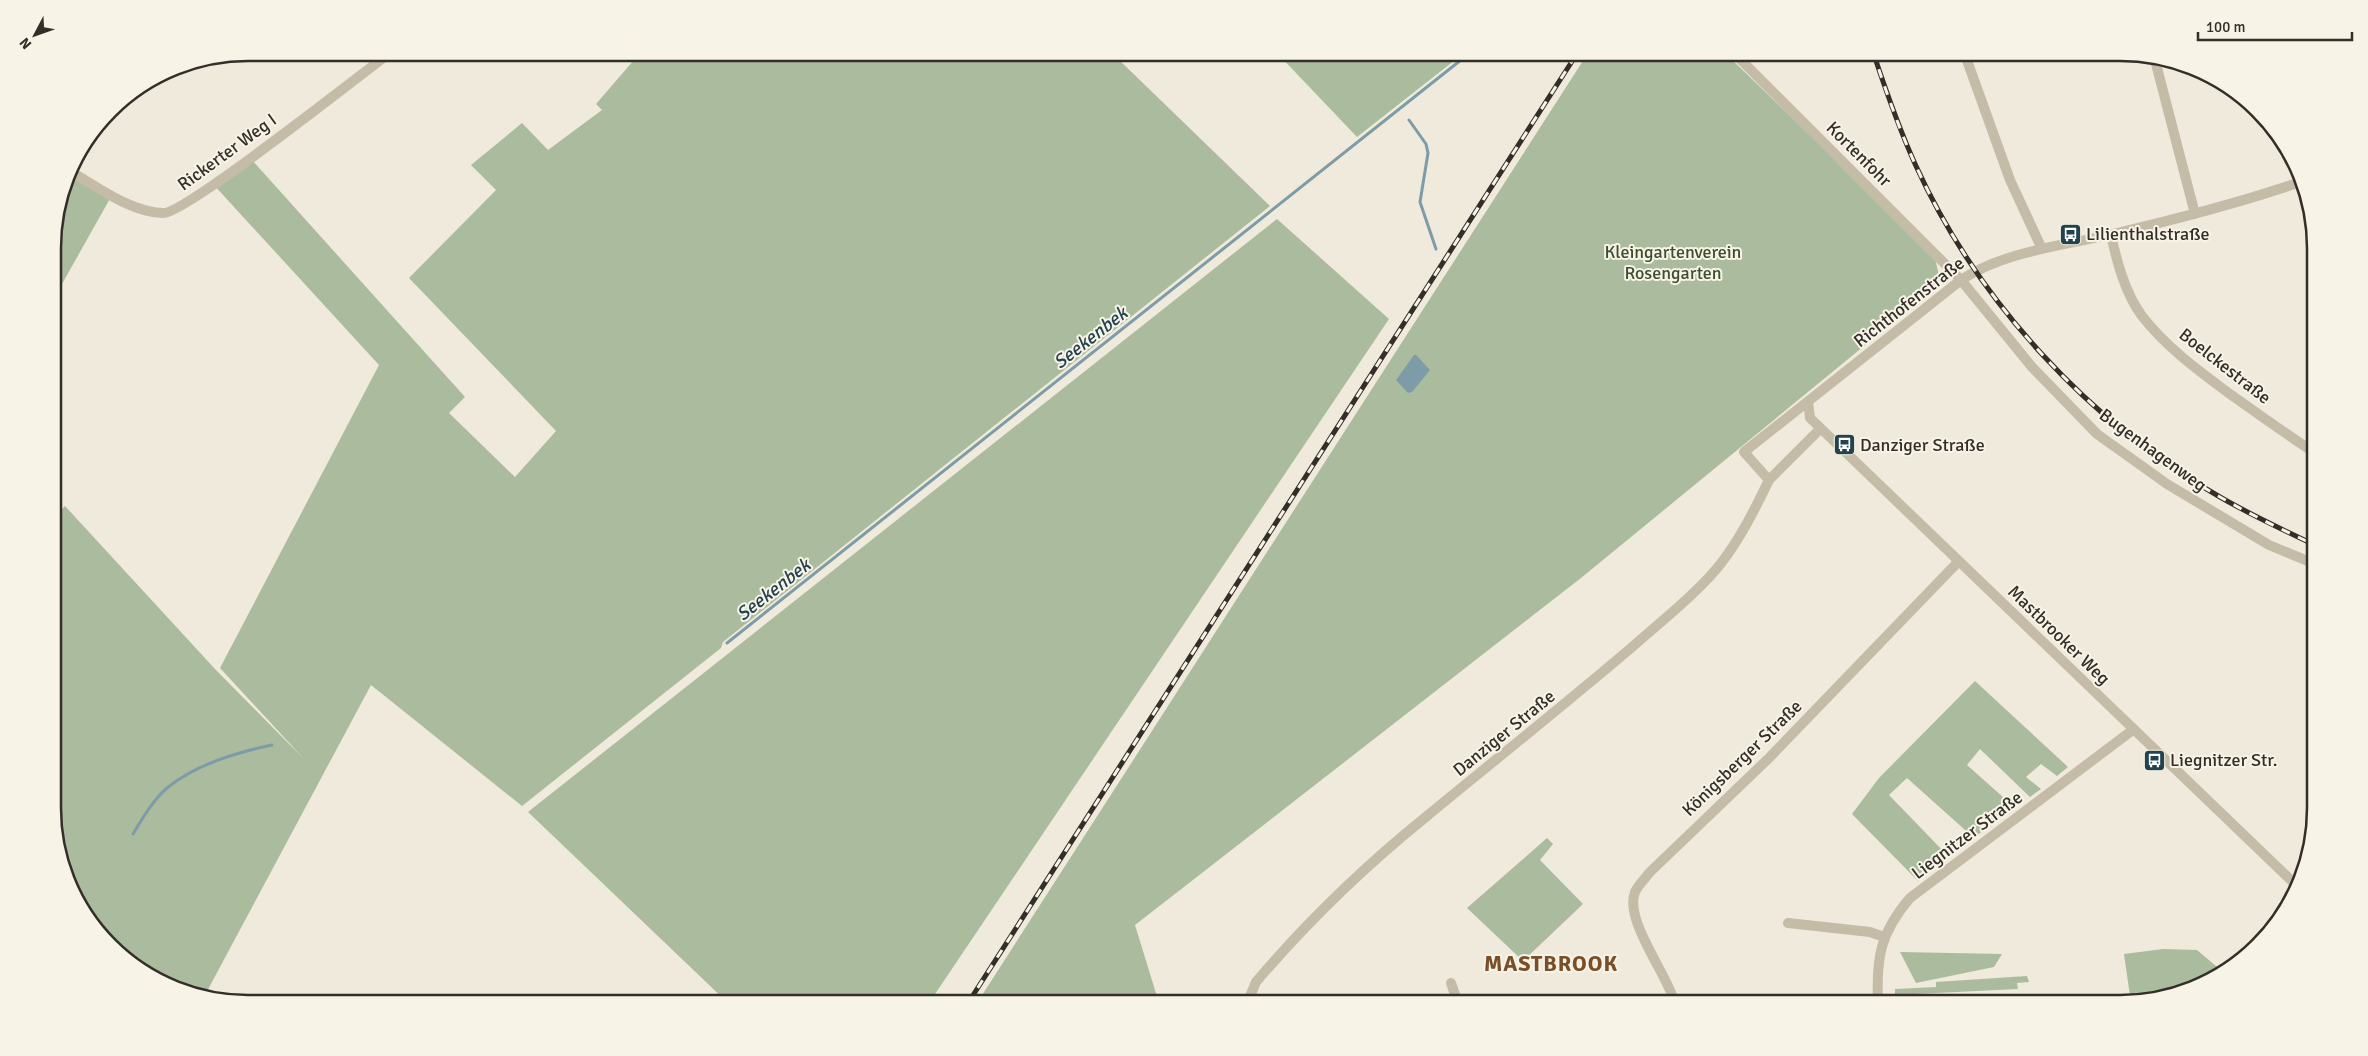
<svg xmlns="http://www.w3.org/2000/svg" width="2368" height="1056" font-family="Signika,sans-serif">
<rect width="100%" height="100%" fill="#efeadb"/>
<!-- green -->
<path fill="#aabc9d" d="M 640,53 L 1123,53 L 1116,57 L 1270,206 L 723,642 L 721,648 L 522,806 L 371,685 L 205,995 L 173,989 L 129,963 L 93,927 L 67,883 L 54,834 L 54,517 L 65,506 L 215,669 L 304,759 L 220,668 L 379,365 L 213,184 L 251,159 L 465,397 L 449,413 L 515,477 L 556,431 L 409,278 L 496,190 L 471,165 L 522,123 L 548,150 L 602,110 L 596,104 Z
M 1277,53 L 1464,53 L 1357,137 Z
M 1588,53 L 1725,53 L 1934,255 L 1941,283 L 1581,578 L 1135,925 L 1159,1003 L 977,1003 Z
M 70,171 L 112,195 L 53,300 L 53,235 Z
M 1277,219 L 1389,319 L 929,1003 L 728,1003 L 528,812 Z
M 1975,681 L 2068,767 L 2057,776 L 2041,764 L 2026,777 L 2041,789 L 2030,797 L 1980,749 L 1967,765 L 2013,806 L 1974,838 L 1907,778 L 1889,795 L 1948,856 L 1918,881 L 1852,814 L 1879,778 Z
M 1547,838 L 1553,844 L 1540,860 L 1583,904 L 1523,961 L 1467,908 Z
M 2163,949 L 2197,950 L 2223,972 L 2183,993 L 2131,1003 L 2124,954 Z
M 1900,952 L 2002,954 L 1994,967 L 1916,983 Z
M 2027,976 L 2029,982 L 2017,983 L 2018,989 L 1895,995 L 1895,989 L 1936,987 L 1936,982 Z"/>
<!-- water -->
<path fill="#7d9ca8" d="M 1414,355 L 1416,355 L 1430,370 L 1412,392 L 1408,393 L 1396,380 Z"/>
<g fill="none" stroke-linecap="round" stroke-linejoin="round">
<!-- stream -->
<path stroke="#7d9ca8" stroke-width="3" d="M 1409,120 L 1426,144 L 1428,153 L 1420,202 L 1436,249
M 727,643 L 1471,52
M 133,834 C 142,819 153,800 167,788 C 195,765 238,752 272,745"/>
<!-- minor -->
<path stroke="#c5bca8" stroke-width="10" d="M 1733,52 L 1961,280 L 2032,367 L 2097,434 L 2167,484 L 2269,545 L 2315,564
M 1964,52 L 2010,180 L 2042,249
M 2155,60 L 2195,214
M 70,171 C 98,187 130,212 163,213 C 185,214 360,75 391,52
M 2301,181 L 2306,192
M 2111,235 C 2117,262 2125,293 2142,316 C 2166,347 2199,371 2230,394 C 2258,414 2286,434 2315,453
M 1808,402 L 1810,418 L 2298,887
M 1820,429 L 1769,480 L 1744,452 L 1961,280 C 2005,251 2062,246 2113,234 C 2177,219 2240,203 2303,181
M 1788,923 L 1870,932 L 1884,937
M 1451,983 L 1458,1003
M 1250,1003 L 1251,994 L 1256,982 C 1307,922 1365,866 1427,816 C 1495,760 1564,705 1631,648 C 1658,624 1701,590 1722,562 C 1741,537 1755,509 1769,480
M 1675,1003 C 1666,972 1624,920 1635,892 C 1638,885 1645,879 1649,873 L 1769,758 L 1958,562
M 1878,1003 C 1876,958 1880,933 1910,898 L 2134,729"/>
<defs>
<path id="rail" d="M 1873,52 C 1886,91 1899,129 1916,166 C 1978,302 2090,423 2220,497 C 2251,515 2283,530 2315,545
M 968,1003 L 1578,52"/>
</defs>
<!-- rail casing -->
<use href="#rail" stroke="#332e28" stroke-width="5"/>
<!-- rail -->
<use href="#rail" stroke="#f7f3e7" stroke-width="3" stroke-dasharray="9" stroke-linecap="butt"/>
</g>
<!-- icons -->
<defs>
<symbol id="bus-square" viewBox="-11 -11 22 22"><rect x="-9" y="-9" width="18" height="18" rx="4" fill="#224250" stroke="#f7f3e7"/><path d="M-5-6H5V4H4V6H2V4H-2V6H-4V4H-5ZM-3.5-4V0h7V-4ZM-3.5 1.2v1.5H-2V1.2ZM2 1.2v1.5H3.5V1.2Z" fill="#fff"/></symbol>
</defs>
<g fill-rule="evenodd">
<use href="#bus-square" x="2058" y="222" width="25" height="25"/>
<use href="#bus-square" x="1832" y="432" width="25" height="25"/>
<use href="#bus-square" x="2142" y="748" width="25" height="25"/>
</g>
<g text-anchor="middle" stroke-width="4" stroke-linejoin="round" paint-order="stroke">
<!-- street labels -->
<g font-size="18" fill="#332e28" stroke="#f7f3e7">
<text transform="translate(227 152) rotate(-36)" y="6">Rickerter Weg I</text>
<text transform="translate(1859 154) rotate(45)" y="6">Kortenfohr</text>
<text transform="translate(1909 302) rotate(-38)" y="6">Richthofenstraße</text>
<text transform="translate(2225 366) rotate(38)" y="6">Boelckestraße</text>
<text transform="translate(2153 450) rotate(36)" y="6">Bugenhagenweg</text>
<text transform="translate(2059 635) rotate(44)" y="6">Mastbrooker Weg</text>
<text transform="translate(1504 733) rotate(-39)" y="6">Danziger Straße</text>
<text transform="translate(1742 758) rotate(-44)" y="6">Königsberger Straße</text>
<text transform="translate(1967 835) rotate(-37)" y="6">Liegnitzer Straße</text>
</g>
<!-- poi labels -->
<g font-size="18" fill="#332e28" stroke="#f7f3e7" text-anchor="start">
<text x="2086" y="240">Lilienthalstraße</text>
<text x="1860" y="451">Danziger Straße</text>
<text x="2170" y="766">Liegnitzer Str.</text>
</g>
<!-- park labels -->
<g font-size="18" fill="#3b4e2e" stroke="#f7f3e7">
<text x="1673" y="258">Kleingartenverein<tspan x="1673" dy="21">Rosengarten</tspan></text>
</g>
<!-- water labels -->
<g font-size="19" font-style="italic" fill="#224250" stroke="#f7f3e7">
<text transform="translate(1090 337) rotate(-38)" y="7">Seekenbek</text>
<text transform="translate(773 589) rotate(-38)" y="7">Seekenbek</text>
</g>
<!-- district labels -->
<g font-size="22" font-weight="bold" letter-spacing="1" fill="#794f2a" stroke="#f7f3e7">
<text x="1551" y="971">MASTBROOK</text>
</g>
</g>
<!-- crop -->
<path d="M0 0H2368V1056H0ZM248 61H2120A187 187 0 0 1 2307 248V808A187 187 0 0 1 2120 995H248A187 187 0 0 1 61 808V248A187 187 0 0 1 248 61Z" fill="#f7f3e7" fill-rule="evenodd"/>
<path fill="none" stroke="#332e28" stroke-width="2.5" d="M248 61H2120A187 187 0 0 1 2307 248V808A187 187 0 0 1 2120 995H248A187 187 0 0 1 61 808V248A187 187 0 0 1 248 61Z"/>
<!-- north arrow -->
<g transform="translate(35 35) rotate(229)" stroke="#f7f3e7" stroke-width="4" paint-order="stroke">
<path d="M0-4L9 19L0 12L-9 19Z" fill="#332e28"/>
<text y="-8" font-size="14" font-weight="bold" text-anchor="middle" fill="#332e28">N</text>
</g>
<!-- scale -->
<path d="M2198 32v8h154v-8" fill="none" stroke="#332e28" stroke-width="2.5"/>
<text x="2206" y="32" font-size="15" fill="#332e28" stroke="#f7f3e7" stroke-width="4" paint-order="stroke">100 m</text>
</svg>
